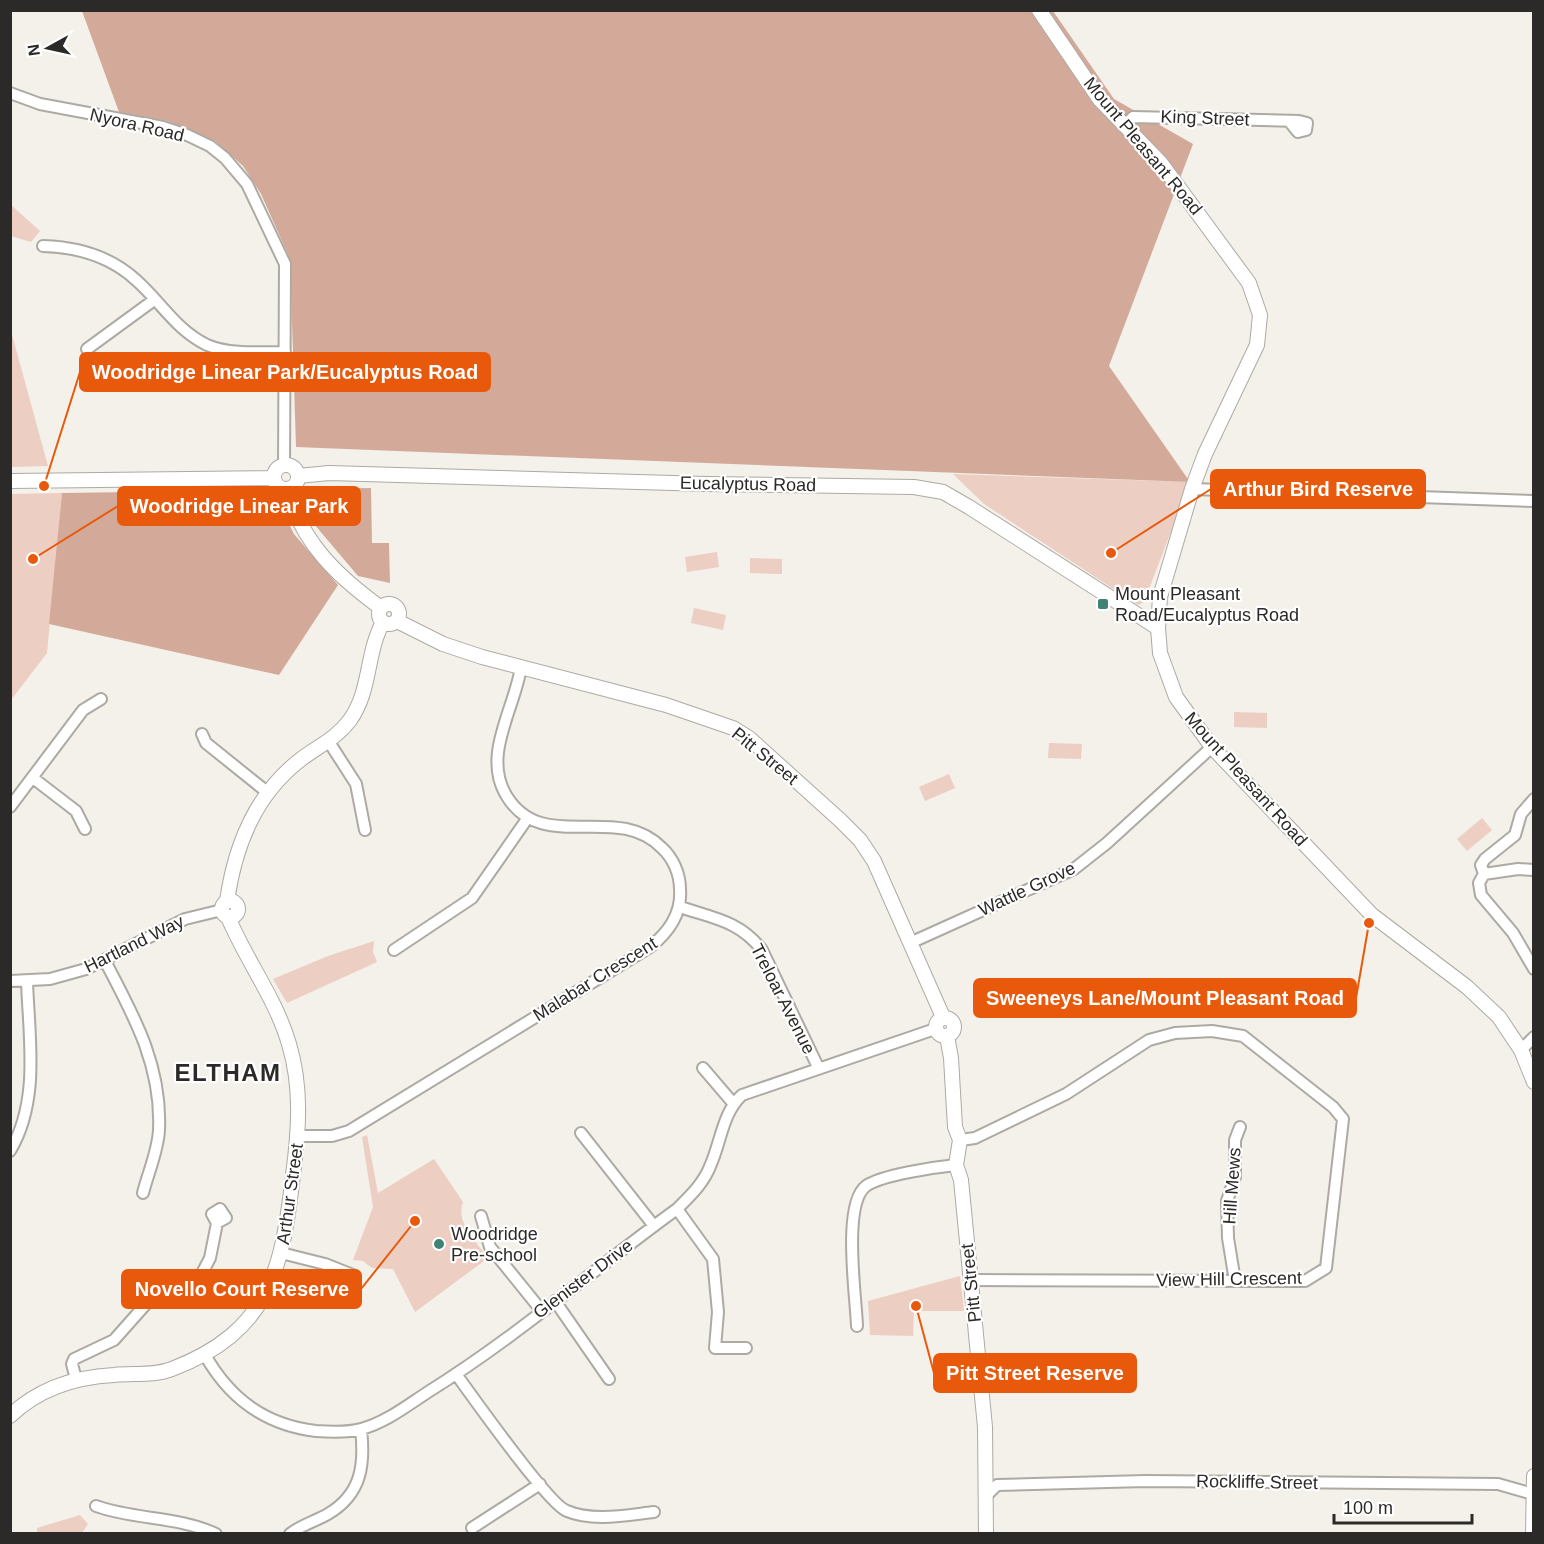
<svg xmlns="http://www.w3.org/2000/svg" width="1544" height="1544" font-family="Helvetica,sans-serif">
<rect width="100%" height="100%" fill="#f4f0ea"/>
<!-- green -->
<path fill="#eccec2" d="M 11,205 L 40,231 L 31,242 L 11,236 Z
M 11,331 L 48,466 L 11,467 Z
M 953,474 L 1190,482 L 1144,602 L 1138,605 L 984,504 Z
M 62,493 L 47,653 L 11,700 L 11,494 Z
M 717,552 L 719,567 L 687,572 L 685,557 Z
M 750,558 L 782,559 L 782,574 L 750,573 Z
M 694,608 L 726,615 L 723,630 L 691,623 Z
M 1234,712 L 1267,713 L 1267,728 L 1234,727 Z
M 1049,743 L 1082,744 L 1081,759 L 1048,758 Z
M 949,774 L 955,788 L 925,801 L 919,787 Z
M 1482,818 L 1492,830 L 1467,851 L 1457,839 Z
M 374,941 L 373,952 L 377,962 L 287,1003 L 273,979 L 328,956 Z
M 367,1135 L 378,1193 L 434,1159 L 463,1202 C 455,1223 477,1242 488,1258 L 415,1312 L 393,1269 L 372,1268 L 363,1261 L 353,1260 L 373,1207 L 362,1137 Z
M 960,1276 L 964,1311 L 914,1311 L 913,1336 L 870,1335 L 868,1301 Z
M 80,1515 L 88,1524 L 82,1533 L 37,1533 L 37,1528 Z"/>
<!-- forest -->
<path fill="#d3aa99" d="M 82,11 L 1053,11 L 1114,99 L 1193,144 L 1109,366 L 1190,482 L 296,447 L 290,259 L 261,194 L 243,166 L 215,141 L 168,121 L 119,112 Z
M 371,488 L 372,543 L 389,543 L 390,583 L 358,576 L 314,524 L 309,489 Z
M 267,490 L 275,496 L 294,534 L 338,585 L 279,675 L 49,624 L 62,493 Z"/>
<g fill="none" stroke-linecap="round" stroke-linejoin="round">
<defs>
<path id="minor" d="M 10,93 L 40,104 L 163,127 L 187,135 L 210,146 L 225,158 L 247,184 L 285,264 L 284,465
M 1124,126 L 1133,117 L 1299,121 L 1307,123 L 1306,130 L 1298,132 L 1289,121
M 43,246 C 77,247 110,256 136,280 C 161,302 176,330 207,345 C 231,355 260,352 285,352
M 87,349 L 154,300
M 1192,489 L 1534,501
M 202,734 L 206,743 L 267,792
M 329,742 L 356,784 L 365,830
M 33,778 L 76,811 L 85,829
M 10,807 L 83,710 L 101,699
M 1534,870 L 1518,869 L 1484,874 L 1479,883 L 1481,895 L 1513,933 L 1534,969
M 1484,874 L 1481,865 L 1485,859 L 1515,835 L 1521,814 L 1534,799
M 680,907 C 713,918 740,921 762,950 L 818,1067
M 910,943 L 1074,869 L 1107,843 L 1212,747
M 394,950 L 472,898 L 527,819
M 105,961 C 134,1016 162,1066 159,1130 C 158,1151 148,1173 143,1193
M 10,981 L 50,979 L 86,969 L 185,919 L 222,910
M 1521,1050 L 1534,1037
M 703,1068 L 733,1103
M 581,1133 L 654,1226
M 298,1136 L 332,1136 L 349,1131 L 650,947 C 669,932 682,913 680,889 C 680,874 673,858 662,848 C 616,801 542,856 506,795 C 482,755 515,708 521,667
M 960,1140 L 975,1138 L 1066,1094 L 1149,1040 L 1175,1033 L 1212,1031 L 1243,1036 L 1333,1107 L 1343,1119 L 1326,1268 L 1305,1281 L 971,1280
M 10,1151 C 40,1101 29,1038 27,982
M 677,1209 L 713,1259 L 718,1312 L 715,1348 L 746,1348
M 481,1216 L 490,1247 L 541,1310
M 281,1253 L 325,1264 L 355,1276
M 1235,1281 L 1228,1238 L 1227,1201 L 1235,1177 L 1235,1140 L 1240,1127
M 555,1301 L 609,1379
M 857,1326 C 856,1296 842,1204 866,1186 C 881,1175 936,1167 956,1165
M 205,1355 C 230,1399 265,1425 316,1431 C 330,1432 347,1433 361,1429 C 385,1423 408,1405 428,1392 C 515,1338 594,1269 677,1209 C 691,1195 704,1183 711,1164 C 721,1141 723,1112 742,1095 L 935,1029
M 456,1374 C 472,1396 549,1505 567,1511 C 593,1522 627,1515 654,1512
M 76,1379 L 72,1364 L 74,1359 L 114,1340 L 154,1295 L 199,1279 L 210,1258 L 217,1223 L 212,1214 L 220,1209 L 226,1218 L 217,1223
M 985,1497 L 997,1485 L 1145,1481 L 1498,1484 L 1533,1494
M 96,1506 C 135,1520 178,1516 216,1534
M 472,1528 L 540,1484
M 290,1534 C 301,1525 316,1521 328,1514 C 362,1494 365,1464 361,1429"/>
<path id="tertiary" d="M 1039,10 L 1100,100 L 1160,162 L 1249,283 L 1260,315 L 1257,345 L 1205,454 L 1192,489 L 1160,597 L 1158,628 L 1160,653 L 1176,697 L 1212,747 L 1372,915 L 1467,987 L 1499,1017 L 1521,1050 L 1534,1082
M274 477a12 12 0 1 1 24 0a12 12 0 1 1-24 0Z
M 298,476 L 329,473 L 707,484 L 914,487 L 943,492 L 969,507 L 1158,628
M 10,481 L 273,478
M 287,489 C 302,543 337,576 381,608
M379 614a10 10 0 1 1 20 0a10 10 0 1 1-20 0Z
M 397,621 L 443,644 L 482,657 L 666,705 L 733,728 L 749,738 L 840,820 L 860,840 L 874,861 L 943,1017
M 227,901 C 235,845 255,795 300,760 C 318,746 336,739 350,720 C 371,691 366,653 383,622
M222 909a8 8 0 1 1 16 0a8 8 0 1 1-16 0Z
M936 1027a9 9 0 1 1 18 0a9 9 0 1 1-18 0Z
M 947,1036 L 951,1058 L 955,1127 L 960,1140 L 956,1165 L 961,1180 L 985,1427 L 986,1534
M 10,1416 C 38,1389 76,1377 114,1375 C 133,1373 154,1376 172,1369 C 270,1331 282,1270 293,1175 C 299,1130 302,1087 289,1044 C 276,999 246,960 228,917
M 1533,1534 L 1534,1476"/>
</defs>
<!-- minor casing -->
<use href="#minor" stroke="#adaaa4" stroke-width="14"/>
<!-- tertiary casing -->
<use href="#tertiary" stroke="#adaaa4" stroke-width="16"/>
<!-- minor -->
<use href="#minor" stroke="#fff" stroke-width="10"/>
<!-- tertiary -->
<use href="#tertiary" stroke="#fff" stroke-width="14"/>
</g>
<!-- markers -->
<g fill="#408375" stroke="#fff" stroke-width="2">
<rect x="1097" y="598" width="12" height="12" rx="3"/>
<circle cx="439" cy="1244" r="6"/>
</g>
<g text-anchor="middle" stroke-width="4.5" stroke-linejoin="round" paint-order="stroke">
<!-- street labels -->
<g font-size="18" fill="#2b2a28" stroke="#fff">
<text transform="translate(1205 118) rotate(2)" y="6">King Street</text>
<text transform="translate(137 125) rotate(13)" y="6">Nyora Road</text>
<text transform="translate(1143 146) rotate(50)" y="6">Mount Pleasant Road</text>
<text transform="translate(748 484) rotate(1)" y="6">Eucalyptus Road</text>
<text transform="translate(765 756) rotate(39)" y="6">Pitt Street</text>
<text transform="translate(1246 779) rotate(48)" y="6">Mount Pleasant Road</text>
<text transform="translate(1027 889) rotate(-25)" y="6">Wattle Grove</text>
<text transform="translate(134 944) rotate(-26)" y="6">Hartland Way</text>
<text transform="translate(595 979) rotate(-32)" y="6">Malabar Crescent</text>
<text transform="translate(783 999) rotate(63)" y="6">Treloar Avenue</text>
<text transform="translate(1232 1186) rotate(-86)" y="6">Hill Mews</text>
<text transform="translate(290 1194) rotate(-82)" y="6">Arthur Street</text>
<text transform="translate(583 1279) rotate(-37)" y="6">Glenister Drive</text>
<text transform="translate(1229 1279) rotate(-1)" y="6">View Hill Crescent</text>
<text transform="translate(971 1283) rotate(-96)" y="6">Pitt Street</text>
<text transform="translate(1257 1482) rotate(1)" y="6">Rockliffe Street</text>
</g>
<!-- poi labels -->
<g font-size="18" fill="#2b2a28" stroke="#fff" text-anchor="start">
<text x="1115" y="600">Mount Pleasant<tspan x="1115" dy="21">Road/Eucalyptus Road</tspan></text>
<text x="451" y="1240">Woodridge<tspan x="451" dy="21">Pre-school</tspan></text>
</g>
<!-- district labels -->
<g font-size="24" font-weight="bold" letter-spacing="1.5" fill="#2b2a28" stroke="#fff">
<text x="228" y="1081">ELTHAM</text>
</g>
</g>
<!-- callouts -->
<path fill="none" stroke="#e8590c" stroke-width="2" d="M44 486L80 372M1111 553L1211 489M33 559L118 506M1369 923L1356 998M415 1221L361 1289M916 1306L934 1373"/>
<g fill="#e8590c" stroke="#fff" stroke-width="2">
<circle cx="44" cy="486" r="6"/>
<circle cx="1111" cy="553" r="6"/>
<circle cx="33" cy="559" r="6"/>
<circle cx="1369" cy="923" r="6"/>
<circle cx="415" cy="1221" r="6"/>
<circle cx="916" cy="1306" r="6"/>
</g>
<g fill="#e8590c" stroke="#e8590c" stroke-width="2">
<rect x="80" y="353" width="410" height="38" rx="6"/>
<rect x="1211" y="470" width="214" height="38" rx="6"/>
<rect x="118" y="487" width="242" height="38" rx="6"/>
<rect x="974" y="979" width="382" height="38" rx="6"/>
<rect x="122" y="1270" width="239" height="38" rx="6"/>
<rect x="934" y="1354" width="202" height="38" rx="6"/>
</g>
<g font-size="20" text-anchor="middle" font-weight="bold" fill="#fff">
<text x="285" y="379">Woodridge Linear Park/Eucalyptus Road</text>
<text x="1318" y="496">Arthur Bird Reserve</text>
<text x="239" y="513">Woodridge Linear Park</text>
<text x="1165" y="1005">Sweeneys Lane/Mount Pleasant Road</text>
<text x="242" y="1296">Novello Court Reserve</text>
<text x="1035" y="1380">Pitt Street Reserve</text>
</g>
<!-- border -->
<rect width="1544" height="1544" fill="none" stroke="#2b2a28" stroke-width="24"/>
<!-- north arrow -->
<g transform="translate(48 48) rotate(262)" stroke="#ffffff" stroke-width="4.5" paint-order="stroke">
<path d="M0-4.5L10 22L0 15L-10 22Z" fill="#2b2a28"/>
<text y="-9" font-size="16" font-weight="bold" text-anchor="middle" fill="#2b2a28">N</text>
</g>
<!-- scale -->
<path d="M1334 1514v9h138v-9" fill="none" stroke="#2b2a28" stroke-width="3"/>
<text x="1343" y="1514" font-size="18" fill="#2b2a28" stroke="#ffffff" stroke-width="4.5" paint-order="stroke">100 m</text>
</svg>
